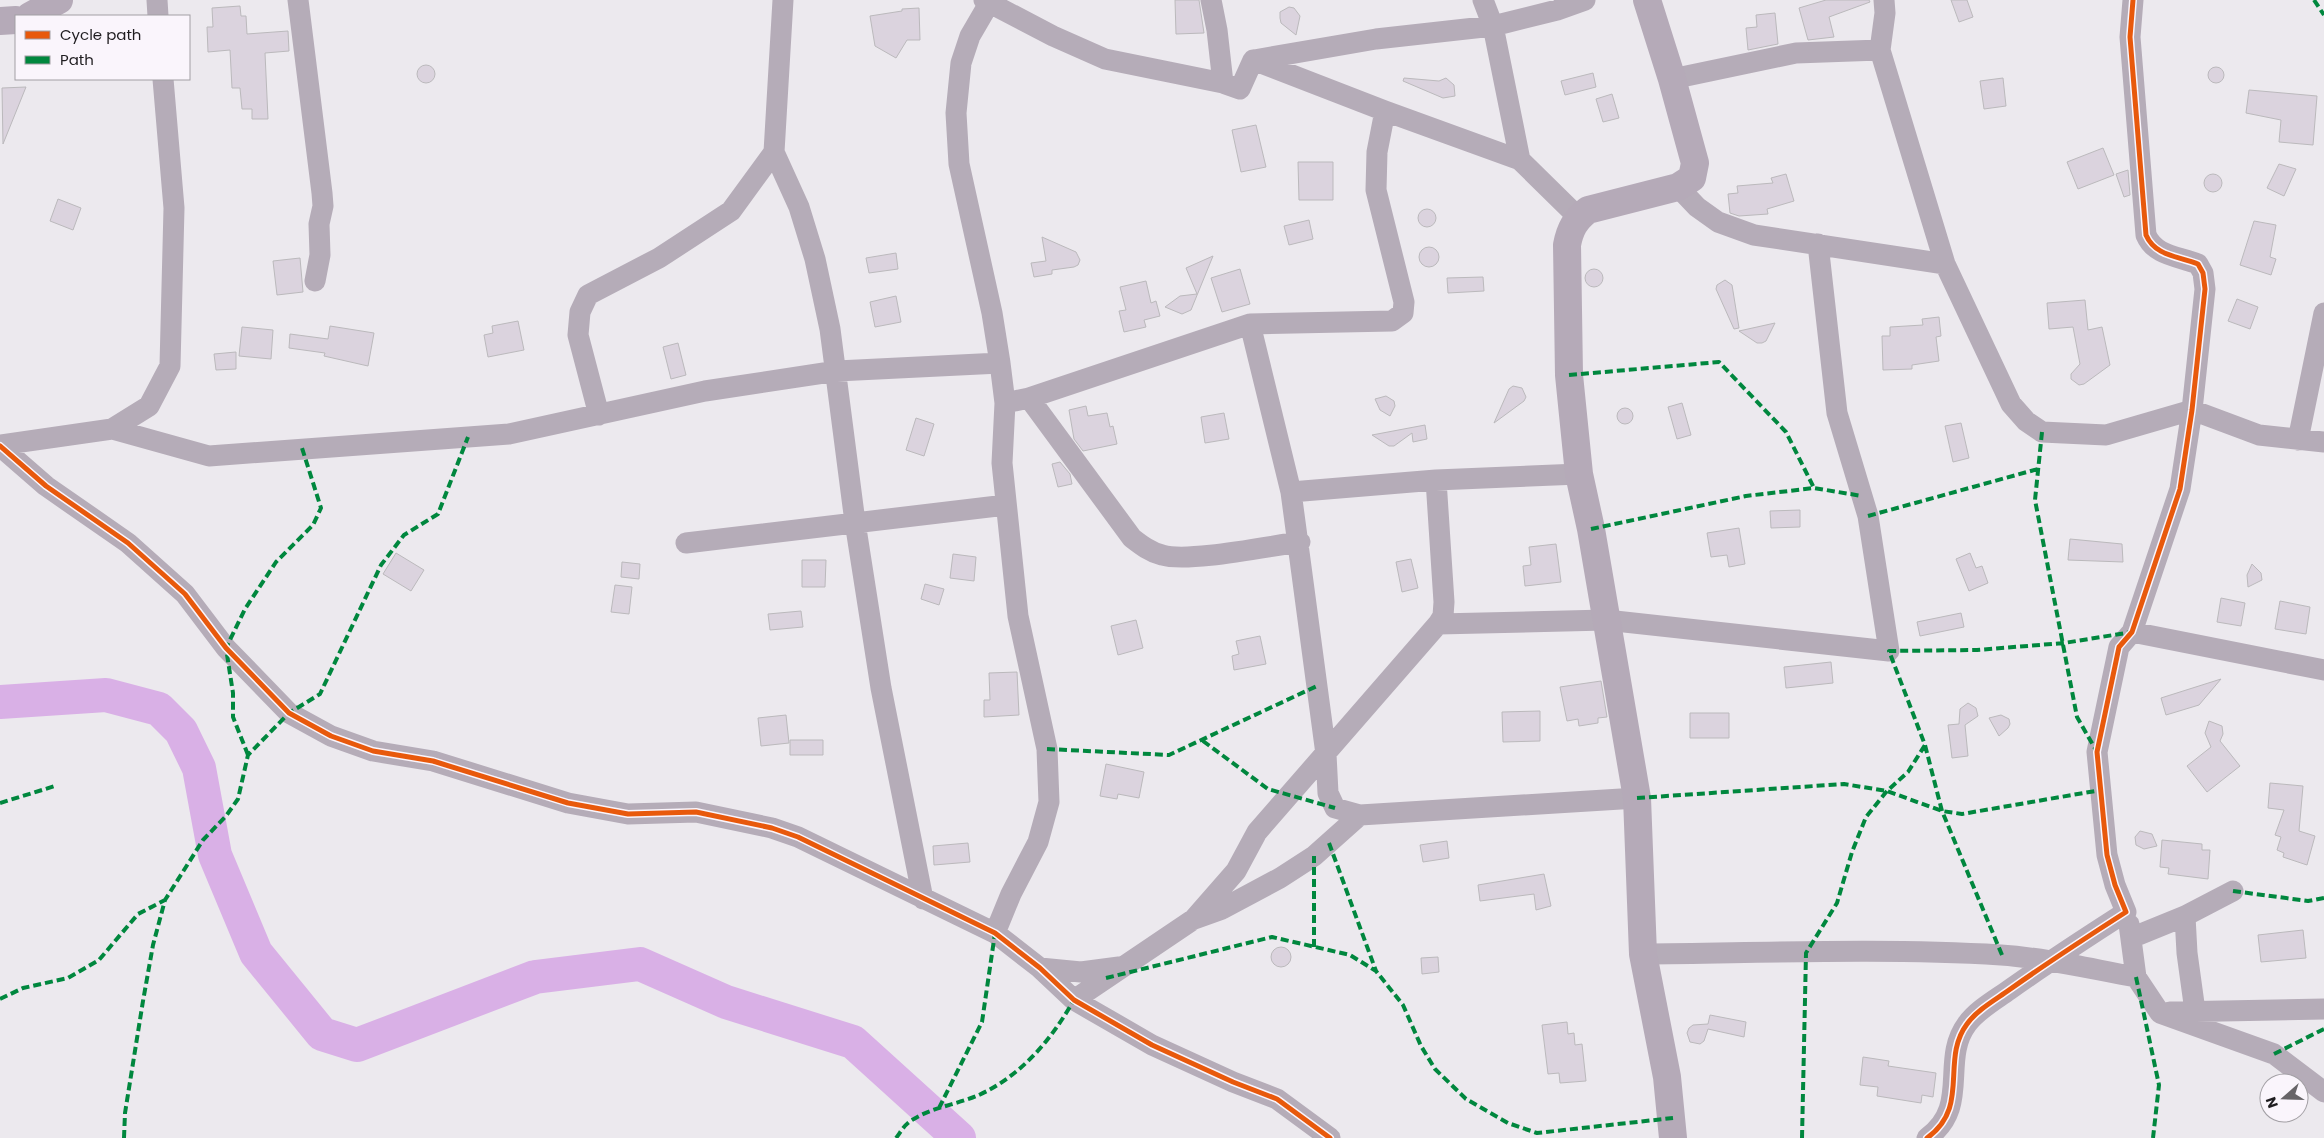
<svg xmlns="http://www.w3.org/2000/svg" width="2324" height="1138" font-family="Poppins,sans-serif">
<rect width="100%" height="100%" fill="#ece9ee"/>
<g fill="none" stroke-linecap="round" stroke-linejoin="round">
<!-- river -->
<path stroke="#d9b0e6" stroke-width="34" d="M 0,702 L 106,695 L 159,709 L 181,731 L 199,768 L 215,855 L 256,953 L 322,1034 L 357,1045 L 535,977 L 640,964 L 726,1002 L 853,1042 L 959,1138"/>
</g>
<!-- building -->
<path fill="#dbd3de" stroke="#bbb9bc" d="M 1175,0 L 1199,0 L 1204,33 L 1176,34 Z
M 1826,0 L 1869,0 L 1870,2 L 1829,17 L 1834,37 L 1808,40 L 1799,8 Z
M 1951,0 L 1967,0 L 1973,17 L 1959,22 Z
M 240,6 L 241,16 L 246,16 L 247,34 L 288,31 L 289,51 L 265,53 L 268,119 L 252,119 L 252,109 L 242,109 L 240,88 L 232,88 L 230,50 L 208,52 L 207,27 L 213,27 L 212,8 Z
M 1289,7 L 1294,8 L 1300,16 L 1296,35 L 1281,23 L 1280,18 L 1280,12 Z
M 919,8 L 920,40 L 907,40 L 896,58 L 875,46 L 870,16 L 902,11 L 902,9 Z
M 1775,13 L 1778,44 L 1748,50 L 1746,28 L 1757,27 L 1756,15 Z
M417 74a9 9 0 1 1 18 0a9 9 0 1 1-18 0Z
M2208 75a8 8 0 1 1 16 0a8 8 0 1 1-16 0Z
M 1593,73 L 1596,87 L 1565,95 L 1561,81 Z
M 1404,78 L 1439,81 L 1446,78 L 1454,85 L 1455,96 L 1443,98 L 1403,81 Z
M 2003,78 L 2006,106 L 1984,109 L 1980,81 Z
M 26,87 L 3,144 L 2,88 Z
M 2249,90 L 2317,96 L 2313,145 L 2279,142 L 2281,120 L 2246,113 Z
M 1612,94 L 1619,118 L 1603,122 L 1596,99 Z
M 1256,125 L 1266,167 L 1241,172 L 1232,130 Z
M 2103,148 L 2114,175 L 2078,189 L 2067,162 Z
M 1298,162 L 1333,162 L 1333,200 L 1299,200 Z
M 2279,164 L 2296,169 L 2284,196 L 2267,188 Z
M 2128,170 L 2130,195 L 2124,197 L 2116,174 Z
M2204 183a9 9 0 1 1 18 0a9 9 0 1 1-18 0Z
M 1786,174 L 1794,201 L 1767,209 L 1768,214 L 1739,216 L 1730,213 L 1728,194 L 1738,193 L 1737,186 L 1773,183 L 1771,178 Z
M 58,199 L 81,208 L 73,230 L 50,221 Z
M1418 218a9 9 0 1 1 18 0a9 9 0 1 1-18 0Z
M 1309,220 L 1313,239 L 1289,245 L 1284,226 Z
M 2254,221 L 2276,225 L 2270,257 L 2276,259 L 2271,275 L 2240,265 Z
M 1042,237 L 1076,252 L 1080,260 L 1078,265 L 1074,267 L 1052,270 L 1052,274 L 1034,277 L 1031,263 L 1046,261 Z
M1419 257a10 10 0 1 1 20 0a10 10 0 1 1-20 0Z
M 896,253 L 898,269 L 869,273 L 866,258 Z
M 1213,256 L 1191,310 L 1182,314 L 1165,307 L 1180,296 L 1197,294 L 1186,268 Z
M 300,258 L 303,292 L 277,295 L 273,261 Z
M1585 278a9 9 0 1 1 18 0a9 9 0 1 1-18 0Z
M 1240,269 L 1250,304 L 1222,312 L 1211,278 Z
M 1483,277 L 1484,291 L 1448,293 L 1447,278 Z
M 1725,280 L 1732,285 L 1739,328 L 1734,329 L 1716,289 L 1717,285 Z
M 1146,281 L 1151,303 L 1156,301 L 1160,316 L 1144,320 L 1146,327 L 1124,332 L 1119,311 L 1126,310 L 1120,287 Z
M 896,296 L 901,322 L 875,327 L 870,302 Z
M 2237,299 L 2258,307 L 2250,329 L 2228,321 Z
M 2085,300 L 2088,330 L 2102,327 L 2110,365 L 2084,384 L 2079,385 L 2071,379 L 2071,374 L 2080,364 L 2073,327 L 2049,329 L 2047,303 Z
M 1939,317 L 1941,336 L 1936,337 L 1939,361 L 1912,365 L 1912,369 L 1883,370 L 1882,336 L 1890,336 L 1890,327 L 1923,325 L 1922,319 Z
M 518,321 L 524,350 L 488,357 L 484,335 L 493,333 L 492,326 Z
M 1775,323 L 1766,341 L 1762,343 L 1757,343 L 1739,331 Z
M 330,326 L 374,333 L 368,366 L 324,356 L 325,353 L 289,348 L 290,334 L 328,339 Z
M 242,327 L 273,330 L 271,359 L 239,356 Z
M 678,343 L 686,375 L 671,379 L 663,347 Z
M 236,352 L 236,369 L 216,370 L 214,354 Z
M 1513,386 L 1522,388 L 1526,397 L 1524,401 L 1494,423 L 1509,389 Z
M 1386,396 L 1394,401 L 1395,406 L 1390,416 L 1380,410 L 1375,399 Z
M 1682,403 L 1691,435 L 1677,439 L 1668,407 Z
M 1086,406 L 1088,416 L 1107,413 L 1110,427 L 1113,426 L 1117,444 L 1083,451 L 1074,439 L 1069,410 Z
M1617 416a8 8 0 1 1 16 0a8 8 0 1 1-16 0Z
M 1224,413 L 1229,439 L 1205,443 L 1201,417 Z
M 916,418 L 934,424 L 924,456 L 906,450 Z
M 1961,423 L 1969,458 L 1953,462 L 1945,426 Z
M 1425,425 L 1427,439 L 1413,442 L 1412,433 L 1394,446 L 1389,446 L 1372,435 Z
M 1060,462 L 1070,474 L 1072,484 L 1058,487 L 1052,464 Z
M 1800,510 L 1800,527 L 1771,528 L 1770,511 Z
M 1739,528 L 1745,564 L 1729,567 L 1727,555 L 1711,557 L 1707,533 Z
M 2070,539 L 2122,544 L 2123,562 L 2068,560 Z
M 1556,544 L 1561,582 L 1525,586 L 1523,566 L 1531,565 L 1529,547 Z
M 396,553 L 424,570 L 411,591 L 383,574 Z
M 1970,553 L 1976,568 L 1982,566 L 1988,583 L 1969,591 L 1956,559 Z
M 953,554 L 976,557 L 974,581 L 950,578 Z
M 1411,559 L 1418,588 L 1402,592 L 1396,562 Z
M 802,560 L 826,560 L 825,587 L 802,587 Z
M 622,562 L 640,564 L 639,579 L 621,577 Z
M 2252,564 L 2261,573 L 2262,580 L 2248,587 L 2247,575 Z
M 925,584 L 944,589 L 939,605 L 921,599 Z
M 615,585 L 632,587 L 629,614 L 611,612 Z
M 2221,598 L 2245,603 L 2241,626 L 2217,622 Z
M 2280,601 L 2310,607 L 2306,634 L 2275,629 Z
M 801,611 L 803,627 L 770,630 L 768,614 Z
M 1961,613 L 1964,627 L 1920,636 L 1917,622 Z
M 1136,620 L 1143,648 L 1118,655 L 1111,626 Z
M 1260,636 L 1266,664 L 1234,670 L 1232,656 L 1239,654 L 1236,641 Z
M 1831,662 L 1833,683 L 1786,688 L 1784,667 Z
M 1017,672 L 1019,715 L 984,717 L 984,700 L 990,700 L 989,673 Z
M 2221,679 L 2199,705 L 2166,715 L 2161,698 Z
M 1601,681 L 1607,717 L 1598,718 L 1598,723 L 1579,726 L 1578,719 L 1567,721 L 1560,687 Z
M 1968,703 L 1976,708 L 1978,716 L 1965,725 L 1968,756 L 1952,758 L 1948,725 L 1959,724 L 1960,709 Z
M 1540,711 L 1540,741 L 1503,742 L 1502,712 Z
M 1690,713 L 1729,713 L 1729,738 L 1690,738 Z
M 786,715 L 789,743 L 761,746 L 758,718 Z
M 2001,715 L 2009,719 L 2010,724 L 2008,728 L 1999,736 L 1989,718 Z
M 2209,721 L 2222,726 L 2223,734 L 2220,741 L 2240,766 L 2207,792 L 2187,766 L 2211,747 L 2205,733 Z
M 790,740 L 823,740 L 823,755 L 790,755 Z
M 1106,764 L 1144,772 L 1139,798 L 1118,794 L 1117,799 L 1100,796 Z
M 2270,783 L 2303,786 L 2299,831 L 2315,836 L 2307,865 L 2283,857 L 2284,853 L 2277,850 L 2281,837 L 2275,835 L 2284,810 L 2268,808 Z
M 2140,831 L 2152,834 L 2157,846 L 2144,849 L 2136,845 L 2135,837 Z
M 2162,840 L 2202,844 L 2202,850 L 2210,850 L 2208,879 L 2168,874 L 2169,868 L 2160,867 Z
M 1447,841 L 1449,858 L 1423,862 L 1420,845 Z
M 968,843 L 970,862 L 934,865 L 933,846 Z
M 1544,874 L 1551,906 L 1536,910 L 1534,894 L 1480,901 L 1478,885 Z
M 2303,930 L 2306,958 L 2261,962 L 2258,935 Z
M1271 957a10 10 0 1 1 20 0a10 10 0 1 1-20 0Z
M 1438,957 L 1439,972 L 1422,974 L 1421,958 Z
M 1710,1015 L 1746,1022 L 1744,1037 L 1708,1029 L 1704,1041 L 1700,1044 L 1690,1042 L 1687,1033 L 1689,1028 L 1693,1025 L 1708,1024 Z
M 1567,1022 L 1568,1034 L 1574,1033 L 1575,1045 L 1582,1044 L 1586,1081 L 1560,1083 L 1559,1073 L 1548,1074 L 1542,1025 Z
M 1863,1057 L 1889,1061 L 1888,1066 L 1936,1073 L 1933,1097 L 1922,1095 L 1921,1103 L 1877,1096 L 1878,1087 L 1860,1085 Z"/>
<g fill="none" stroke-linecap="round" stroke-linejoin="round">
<!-- street -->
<path stroke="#b5acb8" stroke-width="21" d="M 157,0 L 158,16
M 298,0 L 322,193 L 323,206 L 319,224 L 320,255 L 315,281
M 984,0 L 1053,36 L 1105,59 L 1223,83 L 1240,89 L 1253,60 L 1385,111 L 1520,160 L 1578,217
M 991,0 L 970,36 L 961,63 L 956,113 L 959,164 L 992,313 L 1000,363 L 1005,403 L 1002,463 L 1018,616 L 1047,749 L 1049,802 L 1038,842 L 1011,894 L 995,933
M 1211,0 L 1217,30 L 1223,83
M 1483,0 L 1493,26 L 1520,160
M 1884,0 L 1885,13 L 1880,50 L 1945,264
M 1254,60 L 1376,39 L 1493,26 L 1557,10 L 1585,0
M 1672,79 L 1796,53 L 1880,50
M 774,152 L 799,207 L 815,259 L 830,329 L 855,522 L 881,688 L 923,899
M 1678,187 L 1697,207 L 1718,222 L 1754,235 L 1945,264 L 2011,404 L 2026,421 L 2042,432 L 2106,435 L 2192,410 L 2259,435 L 2324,442
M 1250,324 L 1291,492 L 1326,754 L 1328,793 L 1335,808 L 1360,815
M 1029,398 L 1132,538 C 1141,545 1150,552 1162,555 C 1188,563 1269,546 1300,542
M 1005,403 L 1029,398 L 1250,324 L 1392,321 L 1403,313 L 1404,302 L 1376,190 L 1377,152 L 1385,111
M 599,415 L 578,335 L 580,312 L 588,295 L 659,258 L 731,211 L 774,152 L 783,0
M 112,429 L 149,406 L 170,366 L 174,208 L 163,79
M 2298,440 L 2324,313
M 0,445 L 112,429 L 209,456 L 509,434 L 705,391 L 837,371 L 1000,363
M 0,446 L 46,486 L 128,543 L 185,594 L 226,648 L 289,713 L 331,736 L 373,751 L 433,761 L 568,803 L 628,814 L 696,812 L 772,828 L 798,837 L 995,933 L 1040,968 L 1074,1000 L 1152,1045 L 1233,1082 L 1277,1099 L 1330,1138
M 1436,480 L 1444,602 L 1443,616 L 1438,624
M 1291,492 L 1436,480 L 1579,474
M 686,543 L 1006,505
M 2132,632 L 2324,670
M 2185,916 L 2187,953 L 2195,1011
M 1194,919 L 1236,871 L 1257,832 L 1438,624 L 1606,620 L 1889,651 L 1868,516 L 1837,413 L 1818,244
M 2129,924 L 2136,977
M 2131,938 L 2185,916 L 2233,891
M 1643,954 C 1762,953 1882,948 2001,955 C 2046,958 2091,969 2136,977 L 2160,1013 L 2274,1054 L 2324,1092
M 1040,968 L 1081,972 L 1119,967
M 1074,1000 L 1194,919 L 1222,909 L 1280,878 L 1314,856 L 1360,815 L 1637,798
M 2170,1012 L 2324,1009
M 1927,1138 C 1971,1107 1940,1060 1967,1024 C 1977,1010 1995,1000 2009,990 C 2047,963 2087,937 2126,912 L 2115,885 L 2107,855 L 2097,752 L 2119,647 L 2132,632 L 2180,489 L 2192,410 L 2205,289 L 2203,273 L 2198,264 C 2178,256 2155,256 2146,235 L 2130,37 L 2133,0"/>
<!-- secondary -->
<path stroke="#b5aab8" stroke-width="28" d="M 1647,0 L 1672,79 L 1695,163 L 1692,178 L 1678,187 L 1588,210 C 1575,220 1570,229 1567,245 L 1569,375 L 1579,474 L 1591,529 L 1637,798 L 1643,954 L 1667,1077 L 1673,1138
M 30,16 L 59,0
M 0,21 L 16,20"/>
<!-- quiet -->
<path stroke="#00873e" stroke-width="4" stroke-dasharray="8 4" stroke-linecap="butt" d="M 2314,0 L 2324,15
M 1569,375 L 1719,362 L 1786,432 L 1814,488
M 2042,432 L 2035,500 L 2077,717 L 2097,752
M 1868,516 L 2038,469
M 1591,529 L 1746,496 L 1814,488 L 1862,496
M 1203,741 L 1268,789 L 1335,808
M 1047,749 L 1169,755 L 1317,686
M 248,755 L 233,717 L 233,693 L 226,648 L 245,609 L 276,562 L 313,525 L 321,508 L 302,448
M 1637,798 L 1844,784 L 1887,791 L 1942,811 L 1962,814 L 2101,790
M 0,803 L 55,786
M 1329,843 L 1376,971
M 2233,891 L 2308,901 L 2324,898
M 1314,947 L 1314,856
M 2002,955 L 1942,811 L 1925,745 L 1889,651 L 1977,650 L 2064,643 L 2132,632
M 2136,977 L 2159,1085 L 2153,1138
M 1106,978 L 1272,937 L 1350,955 L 1376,971 L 1403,1005 L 1421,1046 L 1435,1069 L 1466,1099 L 1508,1123 L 1537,1133 L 1673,1118
M 0,999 L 23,988 L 68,978 L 99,960 L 138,914 L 165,900
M 2274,1054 L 2324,1029
M 939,1108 L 982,1022 L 995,933
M 124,1138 L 125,1113 L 143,1001 L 153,945 L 165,900 L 203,840 L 226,816 L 238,799 L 248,755 L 289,713 L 320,694 L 381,565 L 404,535 L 438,514 L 468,437
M 896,1138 C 900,1133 903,1127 908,1123 C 927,1108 956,1105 979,1095 C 1022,1075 1051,1040 1074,1000
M 1802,1138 L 1806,953 L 1837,903 L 1852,852 L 1866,817 L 1887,791 L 1908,772 L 1925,745"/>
<defs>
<path id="cycleway" d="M 0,446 L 46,486 L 128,543 L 185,594 L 226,648 L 289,713 L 331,736 L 373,751 L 433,761 L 568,803 L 628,814 L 696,812 L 772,828 L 798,837 L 995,933 L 1040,968 L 1074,1000 L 1152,1045 L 1233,1082 L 1277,1099 L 1330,1138
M 1927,1138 C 1971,1107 1940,1060 1967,1024 C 1977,1010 1995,1000 2009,990 C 2047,963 2087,937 2126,912 L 2115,885 L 2107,855 L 2097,752 L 2119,647 L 2132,632 L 2180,489 L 2192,410 L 2205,289 L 2203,273 L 2198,264 C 2178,256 2155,256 2146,235 L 2130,37 L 2133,0"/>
</defs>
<!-- cycleway casing -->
<use href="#cycleway" stroke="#faf5fc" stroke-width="8"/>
<!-- cycleway -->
<use href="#cycleway" stroke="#e8590c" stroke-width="5"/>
</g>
<!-- legend -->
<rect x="15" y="15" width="175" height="65" fill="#faf5fc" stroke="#a29fa4"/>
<rect x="25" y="31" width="25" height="8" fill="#e8590c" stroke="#a29fa4"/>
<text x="60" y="40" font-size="15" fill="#1f1d20">Cycle path</text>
<rect x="25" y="56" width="25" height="8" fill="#00873e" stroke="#a29fa4"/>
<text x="60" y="65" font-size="15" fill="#1f1d20">Path</text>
<!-- north arrow -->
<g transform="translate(2284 1098) rotate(250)"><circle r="24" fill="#faf5fc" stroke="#a29fa4"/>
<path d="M0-4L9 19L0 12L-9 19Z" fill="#676468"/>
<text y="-8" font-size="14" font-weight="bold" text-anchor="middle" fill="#1f1d20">N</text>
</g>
</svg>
